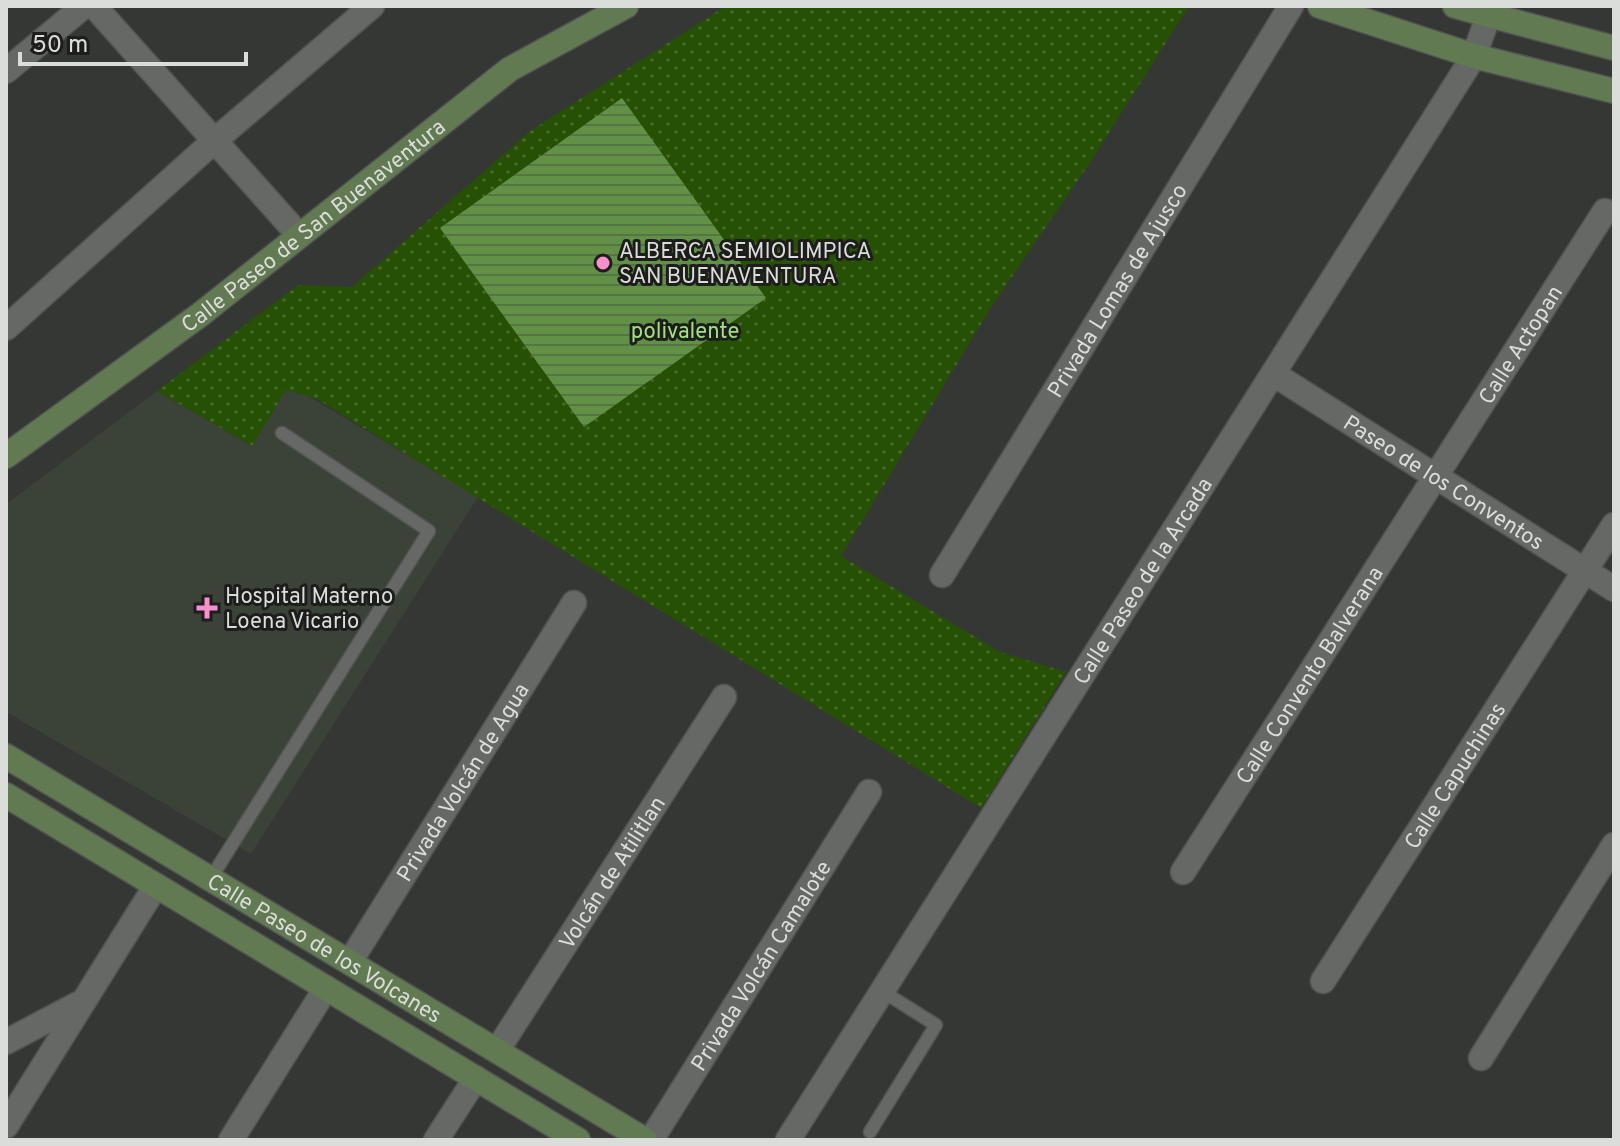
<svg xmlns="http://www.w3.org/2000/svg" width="1620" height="1146" font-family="Overpass,sans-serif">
<defs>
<pattern id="park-dots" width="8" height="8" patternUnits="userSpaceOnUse" patternTransform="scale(2)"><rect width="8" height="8" fill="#265003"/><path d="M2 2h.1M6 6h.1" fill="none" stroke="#456927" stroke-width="1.8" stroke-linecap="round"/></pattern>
<pattern id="water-rules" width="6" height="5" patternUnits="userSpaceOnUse" patternTransform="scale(2)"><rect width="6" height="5" fill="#619046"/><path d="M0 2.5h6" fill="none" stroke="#567545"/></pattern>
</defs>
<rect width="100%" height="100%" fill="#343733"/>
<!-- built -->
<path fill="#3b4238" d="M 286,389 L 308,396 L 478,497 L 251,854 L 6,712 L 6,504 L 157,391 L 252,446 Z"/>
<!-- park -->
<path fill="url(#park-dots)" d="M 726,6 L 1189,6 L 1089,164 L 991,307 L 841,556 L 1000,652 L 1066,672 L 981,808 L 317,399 L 286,390 L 252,446 L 157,391 L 298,285 L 352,287 L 530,131 Z"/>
<!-- water -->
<path fill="url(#water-rules)" d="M 622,98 L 766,298 L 584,427 L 440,228 Z"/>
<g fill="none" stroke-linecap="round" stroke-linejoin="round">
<defs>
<path id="lane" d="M 211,878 L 429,531 L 282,433
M 870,1132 L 936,1025 L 882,991"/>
<g id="street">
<path d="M 94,6 L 298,234"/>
<path d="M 6,71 L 84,6"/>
<path d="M 6,328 L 213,142 L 372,6"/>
<path id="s1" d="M 1275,375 L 1614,589"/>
<path id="s2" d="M 942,575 L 1291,6"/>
<path id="s3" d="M 1183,872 L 1605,211"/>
<path id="s4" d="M 351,960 L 574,603"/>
<path id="s5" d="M 1323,981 L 1614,525"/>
<path d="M 6,1042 L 78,1004"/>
<path id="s6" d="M 498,1049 L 724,697"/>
<path d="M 1481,1058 L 1614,845"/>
<path d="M 6,1126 L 155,887"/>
<path d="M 231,1140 L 326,988"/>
<path d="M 436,1140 L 476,1078"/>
<path id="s7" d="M 651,1140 L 869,792"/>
<path id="s8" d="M 788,1140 L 1474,56 L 1488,17"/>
</g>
<g id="secondary">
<path d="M 1320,6 L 1474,56 L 1614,91"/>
<path d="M 1455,6 L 1614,48"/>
<path id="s9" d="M 6,456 L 201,314 L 510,69 L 626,6"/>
<path id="s10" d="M 6,756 L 645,1140"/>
<path d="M 6,795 L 578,1140"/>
</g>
</defs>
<!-- lane casing -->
<use href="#lane" stroke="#515351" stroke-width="15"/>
<!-- street casing -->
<use href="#street" stroke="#515351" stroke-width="27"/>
<!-- secondary casing -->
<use href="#secondary" stroke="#515351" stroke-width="27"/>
<!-- lane -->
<use href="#lane" stroke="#656864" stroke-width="12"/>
<!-- street -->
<use href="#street" stroke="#656864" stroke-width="24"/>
<!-- secondary -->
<use href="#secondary" stroke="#627a51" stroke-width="24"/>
</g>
<!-- markers -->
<g fill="#f890cc" stroke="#1d1e1c" stroke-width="3">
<circle cx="603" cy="263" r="8"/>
<path d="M203 596h8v8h8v8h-8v8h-8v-8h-8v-8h8z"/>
</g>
<g text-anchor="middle" stroke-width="6" stroke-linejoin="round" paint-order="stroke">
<!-- street labels -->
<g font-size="22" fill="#dbdddb" stroke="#1d1e1c">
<text dy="8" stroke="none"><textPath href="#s9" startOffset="384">Calle Paseo de San Buenaventura</textPath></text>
<text dy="8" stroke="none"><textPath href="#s2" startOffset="334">Privada Lomas de Ajusco</textPath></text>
<text dy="8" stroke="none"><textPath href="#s3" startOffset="626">Calle Actopan</textPath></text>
<text dy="8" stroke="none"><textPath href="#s1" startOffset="200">Paseo de los Conventos</textPath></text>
<text dy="8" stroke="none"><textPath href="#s8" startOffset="662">Calle Paseo de la Arcada</textPath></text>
<text dy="8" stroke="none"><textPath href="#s3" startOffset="234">Calle Convento Balverana</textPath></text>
<text dy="8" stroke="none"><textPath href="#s5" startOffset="244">Calle Capuchinas</textPath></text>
<text dy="8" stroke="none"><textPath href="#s4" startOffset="210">Privada Volcán de Agua</textPath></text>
<text dy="8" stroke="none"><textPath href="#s6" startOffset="210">Volcán de Atilitlan</textPath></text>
<text dy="8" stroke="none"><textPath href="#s10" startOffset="372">Calle Paseo de los Volcanes</textPath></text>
<text dy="8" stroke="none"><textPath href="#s7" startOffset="206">Privada Volcán Camalote</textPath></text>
</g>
<!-- poi labels -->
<g font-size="22" fill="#dbdddb" stroke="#1d1e1c" text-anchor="start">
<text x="619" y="258">ALBERCA SEMIOLIMPICA<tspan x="619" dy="25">SAN BUENAVENTURA</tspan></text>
<text x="225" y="603">Hospital Materno<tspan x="225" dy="25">Loena Vicario</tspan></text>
</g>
<!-- park labels -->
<g font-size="22" fill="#a1e27e" stroke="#1d1e1c">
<text x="685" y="338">polivalente</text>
</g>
</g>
<!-- border -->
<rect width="1620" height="1146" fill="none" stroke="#dbdddb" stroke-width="16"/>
<!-- scale -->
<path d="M20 52v12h226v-12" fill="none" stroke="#dbdddb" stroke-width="4"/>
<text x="32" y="52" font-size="24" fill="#dbdddb" stroke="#1d1e1c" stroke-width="6" paint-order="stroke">50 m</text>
</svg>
